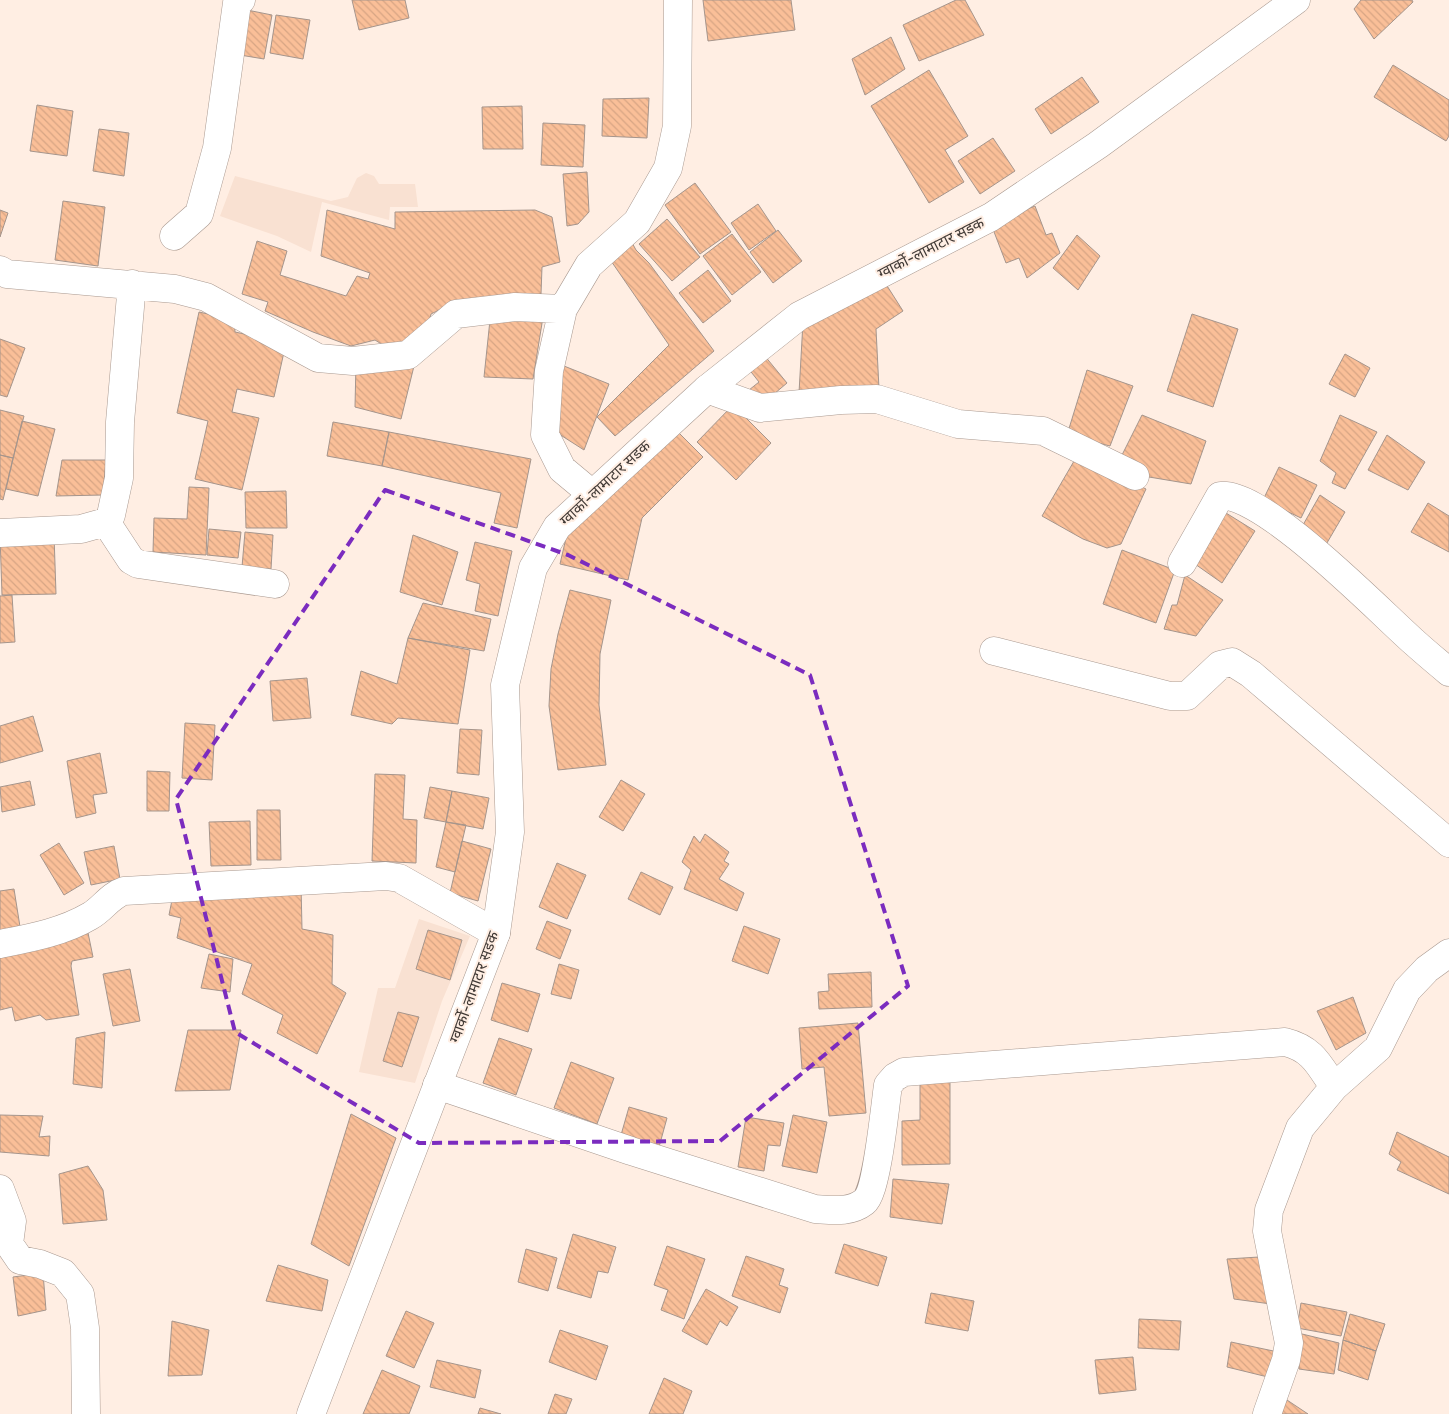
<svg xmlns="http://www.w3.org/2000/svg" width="1449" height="1414" font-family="Rubik,'Noto Sans Devanagari',sans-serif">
<defs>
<pattern id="building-back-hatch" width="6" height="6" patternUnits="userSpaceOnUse" patternTransform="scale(1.25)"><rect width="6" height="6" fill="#fabf98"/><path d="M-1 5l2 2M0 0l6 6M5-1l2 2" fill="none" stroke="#d7a584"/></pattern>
</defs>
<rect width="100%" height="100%" fill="#ffeee3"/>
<!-- built -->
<path fill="#f9e1d2" d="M 366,173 L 374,176 L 379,184 L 415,184 L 418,207 L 390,207 L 389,220 L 322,202 L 311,252 L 277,236 L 220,216 L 235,176 L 331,201 L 348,197 L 357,178 Z
M 419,919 L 470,936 L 442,1001 L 415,1083 L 359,1072 L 378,988 L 395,988 Z"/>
<!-- building -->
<path fill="url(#building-back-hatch)" stroke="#a5958c" d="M 352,0 L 405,0 L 409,18 L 359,30 Z
M 703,0 L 791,0 L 795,30 L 708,41 Z
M 956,0 L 965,0 L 984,35 L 919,61 L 903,25 Z
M 1361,0 L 1412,0 L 1413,2 L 1374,39 L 1354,9 Z
M 242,9 L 272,15 L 264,59 L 234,54 Z
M 276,15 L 310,20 L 303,59 L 270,53 Z
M 891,37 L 905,69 L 865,95 L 852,59 Z
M 1393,65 L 1449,100 L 1449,136 L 1446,141 L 1374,97 Z
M 929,70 L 968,136 L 945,150 L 964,182 L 929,203 L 871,106 Z
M 1082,77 L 1099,102 L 1051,134 L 1035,109 Z
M 649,98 L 647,138 L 602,136 L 603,99 Z
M 37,105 L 73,111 L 67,156 L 30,151 Z
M 522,106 L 523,149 L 483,149 L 482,107 Z
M 543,123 L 585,125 L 583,167 L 541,165 Z
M 99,129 L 129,133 L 124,176 L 93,171 Z
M 993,138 L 1015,171 L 980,194 L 958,161 Z
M 587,172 L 589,212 L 578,224 L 567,226 L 563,174 Z
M 695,183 L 731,232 L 700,254 L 665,205 Z
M 63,201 L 105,207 L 98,266 L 55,260 Z
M 758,204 L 776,231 L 749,250 L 731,223 Z
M 1035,206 L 1046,235 L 1052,233 L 1060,253 L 1027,278 L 1019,258 L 1006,263 L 991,224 Z
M 0,210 L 8,213 L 0,237 Z
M 327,210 L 395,229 L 395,212 L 535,210 L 552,217 L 560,262 L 542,267 L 541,294 L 497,302 L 445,307 L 431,314 L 427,330 L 402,346 L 388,348 L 375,340 L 351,346 L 313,332 L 265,311 L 268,302 L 242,294 L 257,241 L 287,251 L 280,275 L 346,296 L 357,276 L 368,279 L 370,273 L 321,256 Z
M 667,219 L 700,257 L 672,281 L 639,244 Z
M 778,230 L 802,261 L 773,283 L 750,252 Z
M 732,234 L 761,272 L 732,295 L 703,256 Z
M 1077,235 L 1100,256 L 1078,290 L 1053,268 Z
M 630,239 L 636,250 L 649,263 L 714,351 L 615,436 L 597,417 L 669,345 L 609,258 Z
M 708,270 L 731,301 L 703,323 L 679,293 Z
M 884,281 L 903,311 L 876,329 L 879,389 L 799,393 L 803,322 Z
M 199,312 L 234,320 L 235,332 L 286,343 L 274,397 L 237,389 L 232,412 L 259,418 L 242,490 L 195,479 L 208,421 L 177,413 Z
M 1192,314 L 1238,329 L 1213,407 L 1167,391 Z
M 543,317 L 533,379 L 484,377 L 490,320 Z
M 0,339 L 25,348 L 7,397 L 0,395 Z
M 1345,354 L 1370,368 L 1355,397 L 1329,384 Z
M 764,355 L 787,383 L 761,405 L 749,390 L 759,382 L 748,368 Z
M 356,363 L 414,366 L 401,419 L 355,407 Z
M 559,364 L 609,384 L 584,450 L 548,427 Z
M 1087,370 L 1133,386 L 1110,446 L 1067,435 Z
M 733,405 L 771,443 L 736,480 L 697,442 Z
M 0,410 L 24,416 L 13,458 L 0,455 Z
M 1142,415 L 1206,441 L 1191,484 L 1149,477 L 1119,461 Z
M 1340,415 L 1377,432 L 1345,489 L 1332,483 L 1336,473 L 1320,461 Z
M 22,421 L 55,429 L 38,496 L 6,489 Z
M 333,422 L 389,432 L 382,466 L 327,456 Z
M 670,424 L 703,457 L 642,518 L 628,580 L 560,564 L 569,525 Z
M 389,432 L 531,459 L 517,528 L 494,523 L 501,493 L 382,466 Z
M 1387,435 L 1425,462 L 1408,490 L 1368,470 Z
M 0,455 L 13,458 L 3,500 L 0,499 Z
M 1077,456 L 1146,489 L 1121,544 L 1107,548 L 1083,539 L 1042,516 Z
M 62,460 L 106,460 L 103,495 L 56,496 Z
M 1279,467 L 1317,485 L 1301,518 L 1263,500 Z
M 189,487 L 209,488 L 206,555 L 153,552 L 154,518 L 187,519 Z
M 286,491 L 287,528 L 246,528 L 245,492 Z
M 1320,495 L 1345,512 L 1324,548 L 1299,532 Z
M 1428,503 L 1449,516 L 1449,552 L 1411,532 Z
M 1226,513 L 1255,531 L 1222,583 L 1195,564 Z
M 209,529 L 241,532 L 238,558 L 207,555 Z
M 245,532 L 273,535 L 271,569 L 242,567 Z
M 54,535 L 56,594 L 2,595 L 0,536 Z
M 413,535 L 458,552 L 442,605 L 400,592 Z
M 475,542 L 512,551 L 498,616 L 475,611 L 480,584 L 466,580 Z
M 1122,550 L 1175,570 L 1156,623 L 1103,604 Z
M 1185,575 L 1223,600 L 1196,636 L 1164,629 L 1172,605 L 1177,605 Z
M 570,590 L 611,600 L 600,654 L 599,705 L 606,765 L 558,770 L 549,706 L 551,669 L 558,634 Z
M 12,595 L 15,642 L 0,643 L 0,596 Z
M 423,603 L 491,619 L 484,651 L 408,638 Z
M 408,638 L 470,650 L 458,724 L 398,718 L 392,724 L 351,715 L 361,671 L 397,684 Z
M 307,678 L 311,718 L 273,721 L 270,681 Z
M 33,716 L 43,751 L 0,763 L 0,726 Z
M 185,723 L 215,725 L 212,780 L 182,778 Z
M 460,729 L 482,730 L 479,775 L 457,773 Z
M 100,753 L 107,793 L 93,795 L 96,813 L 76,818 L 67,761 Z
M 147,771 L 170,772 L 169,811 L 147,811 Z
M 375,774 L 405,775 L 403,819 L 417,820 L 416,863 L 372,861 Z
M 621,780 L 645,794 L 623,831 L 599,817 Z
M 30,781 L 35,805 L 2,812 L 0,787 Z
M 430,787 L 452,791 L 446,822 L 424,818 Z
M 452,791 L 489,798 L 483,829 L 446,822 Z
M 257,810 L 280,810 L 281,860 L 257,860 Z
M 250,821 L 251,865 L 211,866 L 209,822 Z
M 446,822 L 466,825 L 455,872 L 436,867 Z
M 705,834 L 729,852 L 724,861 L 729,864 L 719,879 L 744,893 L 737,911 L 684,889 L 691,870 L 682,862 L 694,836 L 700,843 Z
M 462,841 L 491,849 L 478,901 L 450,893 Z
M 59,843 L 84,883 L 64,895 L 40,855 Z
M 114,846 L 120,879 L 91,885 L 84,852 Z
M 557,863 L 586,875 L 567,919 L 539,907 Z
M 641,872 L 673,887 L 660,915 L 628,899 Z
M 301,885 L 302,929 L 333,935 L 332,984 L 346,993 L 317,1054 L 277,1033 L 283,1015 L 242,994 L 252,964 L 177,938 L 181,918 L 169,915 L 173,895 Z
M 14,889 L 21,933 L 0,936 L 0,891 Z
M 547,921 L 571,930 L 560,959 L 536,949 Z
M 744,926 L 780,939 L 768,974 L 732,961 Z
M 87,928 L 93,957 L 72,961 L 71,966 L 79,1015 L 46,1020 L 40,1015 L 15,1021 L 12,1007 L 0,1010 L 0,947 Z
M 428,930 L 462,940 L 450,980 L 416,969 Z
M 209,954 L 233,959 L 230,992 L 201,988 Z
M 559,964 L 579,970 L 571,999 L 551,994 Z
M 130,969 L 140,1021 L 113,1026 L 103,974 Z
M 871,972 L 872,1007 L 819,1009 L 818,992 L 829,991 L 828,974 Z
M 502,983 L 540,994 L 528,1032 L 491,1020 Z
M 1353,997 L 1366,1033 L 1336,1050 L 1317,1011 Z
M 398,1012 L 419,1017 L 402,1067 L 383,1061 Z
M 858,1023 L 866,1113 L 829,1116 L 824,1067 L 802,1069 L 799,1028 Z
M 188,1030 L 241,1030 L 230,1090 L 175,1091 Z
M 105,1032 L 102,1088 L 73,1084 L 76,1038 Z
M 499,1038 L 532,1049 L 516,1095 L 483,1083 Z
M 571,1062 L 614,1078 L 597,1124 L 554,1108 Z
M 920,1081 L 950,1081 L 950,1164 L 902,1165 L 902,1121 L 920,1120 Z
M 629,1107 L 667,1118 L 659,1147 L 621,1135 Z
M 351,1114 L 396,1138 L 349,1266 L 311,1244 Z
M 0,1115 L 43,1116 L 39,1137 L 50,1136 L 49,1156 L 0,1152 Z
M 793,1115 L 827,1122 L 817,1173 L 782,1166 Z
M 746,1117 L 784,1123 L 780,1146 L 768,1145 L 764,1171 L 738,1167 Z
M 1397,1132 L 1449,1157 L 1449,1194 L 1397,1170 L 1401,1162 L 1389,1154 Z
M 88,1166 L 103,1190 L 107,1220 L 63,1224 L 59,1174 Z
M 893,1179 L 949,1184 L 942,1224 L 890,1217 Z
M 573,1234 L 616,1247 L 608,1273 L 598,1271 L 591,1298 L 557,1288 Z
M 844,1244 L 887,1257 L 878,1286 L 835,1273 Z
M 667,1246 L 705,1259 L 684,1319 L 661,1310 L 668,1290 L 654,1285 Z
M 526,1249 L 557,1258 L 548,1291 L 518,1282 Z
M 746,1256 L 784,1269 L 779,1285 L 788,1288 L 780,1313 L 732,1296 Z
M 1259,1257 L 1271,1304 L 1234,1299 L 1227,1259 Z
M 278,1265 L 328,1280 L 322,1311 L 266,1301 Z
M 43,1273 L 46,1310 L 18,1316 L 13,1277 Z
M 706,1289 L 738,1307 L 727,1326 L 720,1321 L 707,1345 L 682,1331 Z
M 931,1293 L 974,1301 L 968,1331 L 925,1323 Z
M 1301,1303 L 1347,1312 L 1341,1336 L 1297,1328 Z
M 406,1311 L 434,1323 L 414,1368 L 386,1356 Z
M 1350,1314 L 1385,1324 L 1376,1351 L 1343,1340 Z
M 1139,1319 L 1181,1321 L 1179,1350 L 1138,1348 Z
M 172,1321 L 209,1330 L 202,1375 L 168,1376 Z
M 560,1330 L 608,1346 L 596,1380 L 549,1362 Z
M 1298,1333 L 1339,1343 L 1334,1374 L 1299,1369 Z
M 1343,1340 L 1376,1351 L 1368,1380 L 1338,1370 Z
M 1231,1342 L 1278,1352 L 1272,1378 L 1227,1367 Z
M 1133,1357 L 1136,1390 L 1099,1394 L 1095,1360 Z
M 437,1360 L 481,1370 L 475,1398 L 430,1387 Z
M 382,1370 L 420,1386 L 409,1414 L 363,1414 Z
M 664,1378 L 692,1391 L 683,1414 L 649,1414 Z
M 555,1394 L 572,1399 L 566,1414 L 548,1414 Z
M 1287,1400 L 1308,1414 L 1280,1414 Z
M 480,1408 L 501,1414 L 478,1414 Z"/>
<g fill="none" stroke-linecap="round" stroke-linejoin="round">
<defs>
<path id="street" d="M 174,236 L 199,214 L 217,148 L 237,3 L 241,0
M 0,270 L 7,274 L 175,289 L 206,297 L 318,358 L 353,361 L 408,355 L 456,314 L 515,307 L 563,309
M 707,389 L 760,408 L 841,400 L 877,399 L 958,424 L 1043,431 L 1135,476
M 592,494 L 562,469 L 545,435 L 549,371 L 563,309 L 589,265 L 637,222 L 668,168 L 677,126 L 678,0
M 106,522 L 131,560 L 138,564 L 275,584
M 0,533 L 81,529 L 106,522 L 111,515 L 119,478 L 120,422 L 132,284
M 1182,563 L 1220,496 C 1262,490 1380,612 1414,642 C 1425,652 1437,662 1449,672
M 994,651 L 1170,696 L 1187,696 L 1220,665 L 1232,662 L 1251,674 L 1449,843
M 0,944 C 30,938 63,932 90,916 C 103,909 109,896 124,891 L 386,876 L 399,878 L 496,933
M 437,1085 L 631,1151 L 815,1209 C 832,1210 850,1213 864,1202 C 877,1192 885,1106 888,1085 L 895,1077 L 904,1072 L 1285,1042 C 1313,1049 1319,1065 1334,1087
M 0,1189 L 12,1221 L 9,1244 L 20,1260 L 40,1264 L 63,1273 L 80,1294 L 85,1328 L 86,1414
M 1267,1414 L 1286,1360 L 1289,1343 L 1267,1231 L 1269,1210 L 1300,1128 L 1334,1087 L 1378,1048 L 1407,990 L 1427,969 L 1449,953"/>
<path id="secondary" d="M 311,1414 L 496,933 L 510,832 L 505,685 L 533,568 L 557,527 L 707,389 L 799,316 L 991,217 L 1098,145 L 1296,0"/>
</defs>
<!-- street casing -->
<use href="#street" stroke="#a99990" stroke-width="29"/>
<!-- secondary casing -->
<use href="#secondary" stroke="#a99990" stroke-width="29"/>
<!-- street -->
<use href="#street" stroke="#fff" stroke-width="28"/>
<!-- secondary -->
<use href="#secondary" stroke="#fff" stroke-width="28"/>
</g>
<!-- marked area -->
<path fill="none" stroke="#7b2cbf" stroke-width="4" stroke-dasharray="10 6" stroke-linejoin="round" d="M 385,490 L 568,555 L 810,675 L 908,986 L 720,1141 L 419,1143 L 235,1032 L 176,799 Z"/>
<g text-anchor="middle" stroke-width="4" stroke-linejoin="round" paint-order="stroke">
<!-- street labels -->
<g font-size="15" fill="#403935" stroke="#ffeee3">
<text transform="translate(931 248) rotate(-27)" y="5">ग्वार्को-लामाटार सडक</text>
<text transform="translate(605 483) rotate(-43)" y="5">ग्वार्को-लामाटार सडक</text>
<text transform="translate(474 987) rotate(-70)" y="5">ग्वार्को-लामाटार सडक</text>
</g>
</g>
</svg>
